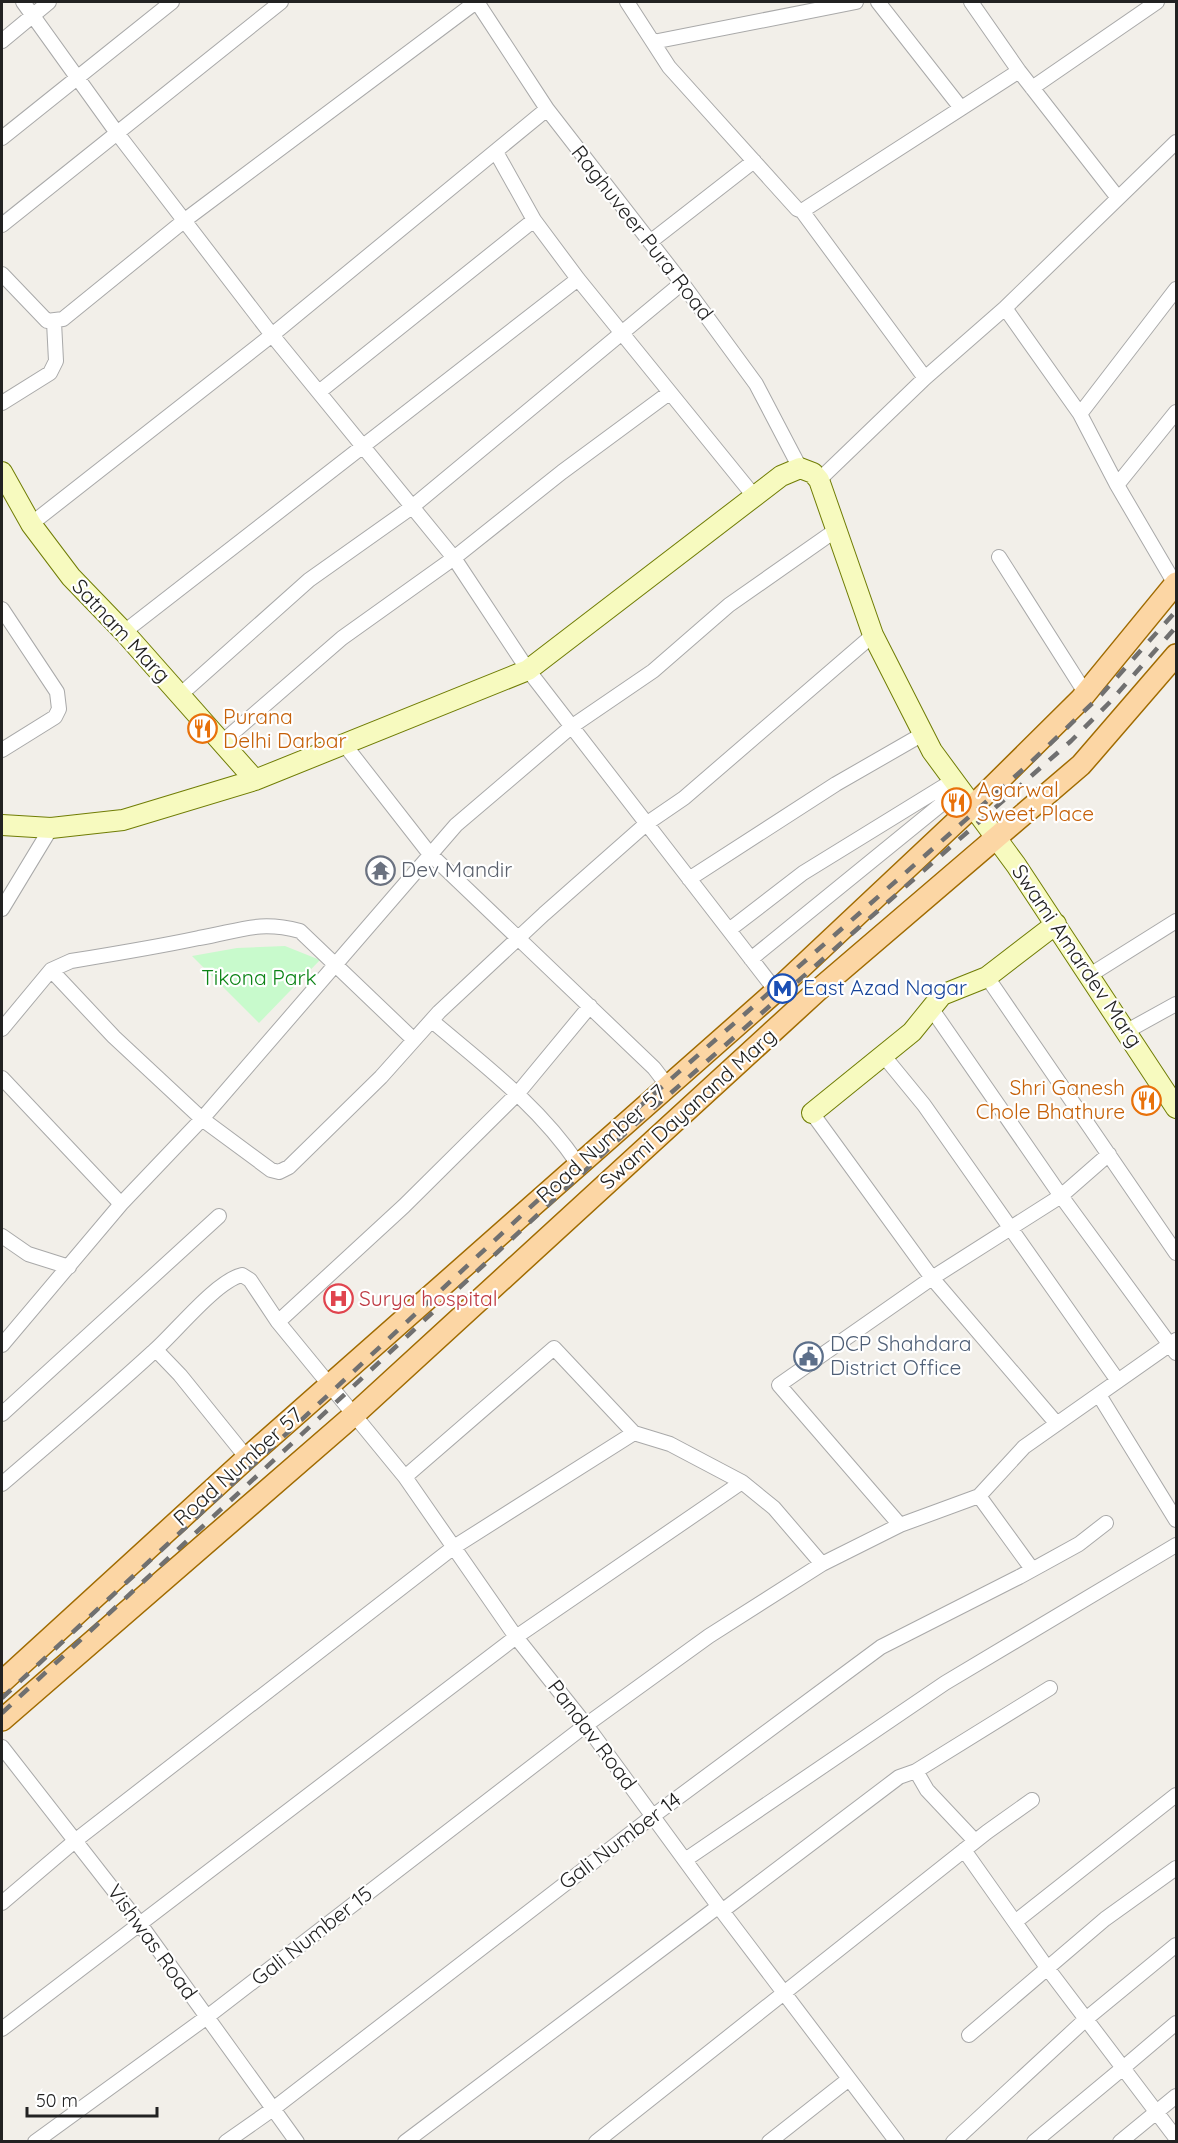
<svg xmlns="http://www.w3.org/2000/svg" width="1178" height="2143" font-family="Quicksand,sans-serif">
<rect width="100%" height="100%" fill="#f2efe9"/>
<!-- park -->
<path fill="#c8facc" d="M 285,946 L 320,960 L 259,1023 L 192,956 L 237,948 Z"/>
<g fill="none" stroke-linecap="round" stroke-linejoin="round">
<defs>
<path id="street" d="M 23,2 L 117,133 L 272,335 L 454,558 L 528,670 L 776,991
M 477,2 L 547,109 L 682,283 L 756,384 L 800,468
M 627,2 L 669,67 L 797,209 L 802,211 L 1019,71
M 878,2 L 961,108
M 971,2 L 1019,71 L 1118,198
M 2,41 L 49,2
M 653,42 L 856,2
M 1032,88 L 1157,2
M 2,138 L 172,2
M 496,152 L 534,220 L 578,279 L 754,496
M 802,211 L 925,378
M 2,225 L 281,2
M 650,242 L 754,161
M 2,274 L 47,321 L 63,319 L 185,220 L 476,2
M 1005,308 L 1080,414 L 1117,485 L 1175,584
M 319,392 L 534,220
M 2,403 L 50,373 L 56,361 L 54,322
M 1080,414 L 1176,289
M 819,480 L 925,378 L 1005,308 L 1176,142
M 1117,485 L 1176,412
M 31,524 L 272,335 L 547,109
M 999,557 L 1086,694
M 2,609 L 57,692 L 59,709 L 55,717 L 2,750
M 124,632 L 578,279
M 180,695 L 309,580 L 412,507 L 682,283
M 221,743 L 342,638 L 454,558 L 562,472 L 669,393
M 344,744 L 429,853 L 654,1068 L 667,1085
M 689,879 L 836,784 L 923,734
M 2,909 L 51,828
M 729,930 L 803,873 L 954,780
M 751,959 L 960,789
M 51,970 L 114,1037 L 202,1119 L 271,1170 L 279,1172 L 289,1167 L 381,1077 L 439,1012 L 544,914 L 646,824 L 684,798 L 873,635
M 1090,975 L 1176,921
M 987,977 L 1176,1253
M 931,1008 L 1061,1196 L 1176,1353
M 432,1021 C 484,1065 539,1106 578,1164
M 2,1029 L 51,970 L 71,961 C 114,954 157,947 199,938 C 240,931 258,920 300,931 L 414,1040
M 1127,1031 L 1176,1004
M 883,1055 L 924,1105 L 1118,1381
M 2,1078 L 121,1204
M 812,1113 L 932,1278 L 1057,1424
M 2,1236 L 28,1254 L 69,1267
M 278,1322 L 404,1206 L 518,1093 L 590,1006
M 2,1345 L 121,1204 L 202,1119 L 456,825 L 571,727 L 653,671 L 729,605 L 836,530
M 156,1350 L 180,1375 L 247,1458
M 1099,1395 L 1176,1520
M 2,1414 L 219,1216
M 405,1477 L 554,1348 L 634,1433 L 670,1444 L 742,1482
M 2,1484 C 53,1440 104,1397 153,1352 C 175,1333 216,1281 242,1275 L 250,1280 L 278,1322 L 405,1477 L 516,1637 L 586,1725 L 722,1911 L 897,2142
M 979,1496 L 1032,1569
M 900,1525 L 779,1385 L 932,1278 L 1061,1196 L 1109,1154
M 2,1747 L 140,1924 L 297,2142
M 916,1771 L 927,1790 L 975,1841
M 964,1850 L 1048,1969 L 1123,2068 L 1034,2142
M 685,1860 L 945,1683 L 1176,1545
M 2,1903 L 76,1840 L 454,1547 L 634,1433
M 722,1911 L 899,1777 L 916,1771 L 1050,1688
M 1015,1922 L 1176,1795
M 1176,2023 L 1123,2068 L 1176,2138
M 2,2029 L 516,1637 L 742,1482 L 774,1508 L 822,1564
M 969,2035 L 1105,1919 L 1176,1868
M 35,2142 L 207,2017 L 586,1725 L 709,1636 L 822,1564 L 900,1525 L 979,1496 L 1024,1447 L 1176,1340
M 226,2142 L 273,2109 L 653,1816 L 881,1647 L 1019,1577 L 1079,1544 L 1106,1523
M 405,2142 L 719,1906
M 596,2142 L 987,1832 L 1032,1800
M 769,2142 L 849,2079
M 953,2142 L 1086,2019 L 1176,1945
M 1120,2142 L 1176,2096"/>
<path id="secondary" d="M 2,472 L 31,524 L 71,577 L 124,632 L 255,780
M 2,825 L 51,828 L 123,820 L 255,780 L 528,670 L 781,476 L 800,468 L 813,473 L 819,480 L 873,635 L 932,751 L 1016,865 L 1176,1108
M 812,1113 L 912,1032 L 942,995 L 987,977 L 1056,924"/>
<path id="primary" d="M 2,1682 L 247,1458 L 776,991 L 974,805 L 1081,699 L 1176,583
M 2,1720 L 355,1414 L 817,991 L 1081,765 L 1176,655"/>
</defs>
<!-- street casing -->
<use href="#street" stroke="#a9a9a9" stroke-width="16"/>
<!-- secondary casing -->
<use href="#secondary" stroke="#707d05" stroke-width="22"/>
<!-- primary casing -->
<use href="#primary" stroke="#a06b00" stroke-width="24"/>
<!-- street -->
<use href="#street" stroke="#fff" stroke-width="14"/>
<!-- secondary -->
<use href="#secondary" stroke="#f7fabf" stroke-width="20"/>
<!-- primary -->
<use href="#primary" stroke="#fcd6a4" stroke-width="21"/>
<!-- rail -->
<path stroke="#707070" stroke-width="4.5" stroke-dasharray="12 12" stroke-linecap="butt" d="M 2,1698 L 622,1122 L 1028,765 L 1101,695 L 1176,611
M 2,1713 L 631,1128 L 1071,741 L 1109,703 L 1176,627"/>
</g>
<!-- icons -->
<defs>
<symbol id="restaurant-ring" viewBox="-11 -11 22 22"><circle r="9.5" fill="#fff" stroke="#e8710a" stroke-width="1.5"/><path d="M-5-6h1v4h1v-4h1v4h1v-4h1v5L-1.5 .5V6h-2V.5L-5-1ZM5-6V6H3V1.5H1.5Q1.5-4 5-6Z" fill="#e8710a"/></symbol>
<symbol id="temple-ring" viewBox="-11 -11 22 22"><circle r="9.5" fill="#fff" stroke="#6b7280" stroke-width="1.5"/><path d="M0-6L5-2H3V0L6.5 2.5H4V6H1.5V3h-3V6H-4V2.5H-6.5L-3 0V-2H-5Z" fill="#6b7280"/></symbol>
<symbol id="metro-ring" viewBox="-11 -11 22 22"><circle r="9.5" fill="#fff" stroke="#1a4fb4" stroke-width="1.5"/><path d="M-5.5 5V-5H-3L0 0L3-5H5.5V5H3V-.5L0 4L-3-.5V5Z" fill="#1a4fb4"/></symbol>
<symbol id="hospital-ring" viewBox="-11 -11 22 22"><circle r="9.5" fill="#fff" stroke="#e0444e" stroke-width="1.5"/><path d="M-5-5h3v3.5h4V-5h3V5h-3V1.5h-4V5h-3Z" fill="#e0444e"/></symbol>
<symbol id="civic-ring" viewBox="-11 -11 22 22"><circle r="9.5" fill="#fff" stroke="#5c6f8a" stroke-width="1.5"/><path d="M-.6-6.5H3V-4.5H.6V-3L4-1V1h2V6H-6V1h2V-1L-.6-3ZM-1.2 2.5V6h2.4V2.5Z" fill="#5c6f8a"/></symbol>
</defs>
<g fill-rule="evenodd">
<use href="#restaurant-ring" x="186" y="712" width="33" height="33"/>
<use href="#restaurant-ring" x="940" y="786" width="33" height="33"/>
<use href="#temple-ring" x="364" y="854" width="33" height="33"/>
<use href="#metro-ring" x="766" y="972" width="33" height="33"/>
<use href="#restaurant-ring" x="1130" y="1084" width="33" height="33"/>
<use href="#hospital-ring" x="322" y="1282" width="33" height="33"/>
<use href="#civic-ring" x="792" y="1340" width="33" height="33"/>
</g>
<g text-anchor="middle" stroke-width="4.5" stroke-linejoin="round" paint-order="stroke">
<!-- street labels -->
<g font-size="21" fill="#222" stroke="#fff">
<text transform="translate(642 233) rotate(52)" y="7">Raghuveer Pura Road</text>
<text transform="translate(121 631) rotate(47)" y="7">Satnam Marg</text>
<text transform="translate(1077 956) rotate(56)" y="7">Swami Amardev Marg</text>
<text transform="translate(688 1109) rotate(-42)" y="7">Swami Dayanand Marg</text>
<text transform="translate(601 1144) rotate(-42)" y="7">Road Number 57</text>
<text transform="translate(238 1467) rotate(-42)" y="7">Road Number 57</text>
<text transform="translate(592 1735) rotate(53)" y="7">Pandav Road</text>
<text transform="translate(620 1841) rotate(-37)" y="7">Gali Number 14</text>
<text transform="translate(312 1936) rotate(-38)" y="7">Gali Number 15</text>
<text transform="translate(152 1942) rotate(54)" y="7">Vishwas Road</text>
</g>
<!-- food labels -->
<g font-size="21" fill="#c56008" stroke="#fff" text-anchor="start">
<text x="223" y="724">Purana<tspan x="223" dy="24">Delhi Darbar</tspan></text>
<text x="977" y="797">Agarwal<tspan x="977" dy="24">Sweet Place</tspan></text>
<text x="1125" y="1095" text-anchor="end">Shri Ganesh<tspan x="1125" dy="24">Chole Bhathure</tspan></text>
</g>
<!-- worship labels -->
<g font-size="21" fill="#5b616d" stroke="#fff" text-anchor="start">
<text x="401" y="877">Dev Mandir</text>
</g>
<!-- park labels -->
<g font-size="21" fill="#0c8416" stroke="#fff">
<text x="259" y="985">Tikona Park</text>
</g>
<!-- transit labels -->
<g font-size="21" fill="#164399" stroke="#fff" text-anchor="start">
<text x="803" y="995">East Azad Nagar</text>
</g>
<!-- health labels -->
<g font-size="21" fill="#be3a42" stroke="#fff" text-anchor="start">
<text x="359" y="1306">Surya hospital</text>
</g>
<!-- service labels -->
<g font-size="21" fill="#4e5e75" stroke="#fff" text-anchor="start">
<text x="830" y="1351">DCP Shahdara<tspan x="830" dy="24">District Office</tspan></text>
</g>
</g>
<!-- border -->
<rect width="1178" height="2143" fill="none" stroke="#222222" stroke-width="6"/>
<!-- scale -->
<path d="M27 2107v9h130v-9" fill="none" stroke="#222222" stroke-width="3"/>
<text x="36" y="2107" font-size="18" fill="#222222" stroke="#ffffff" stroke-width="4.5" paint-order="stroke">50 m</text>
</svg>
